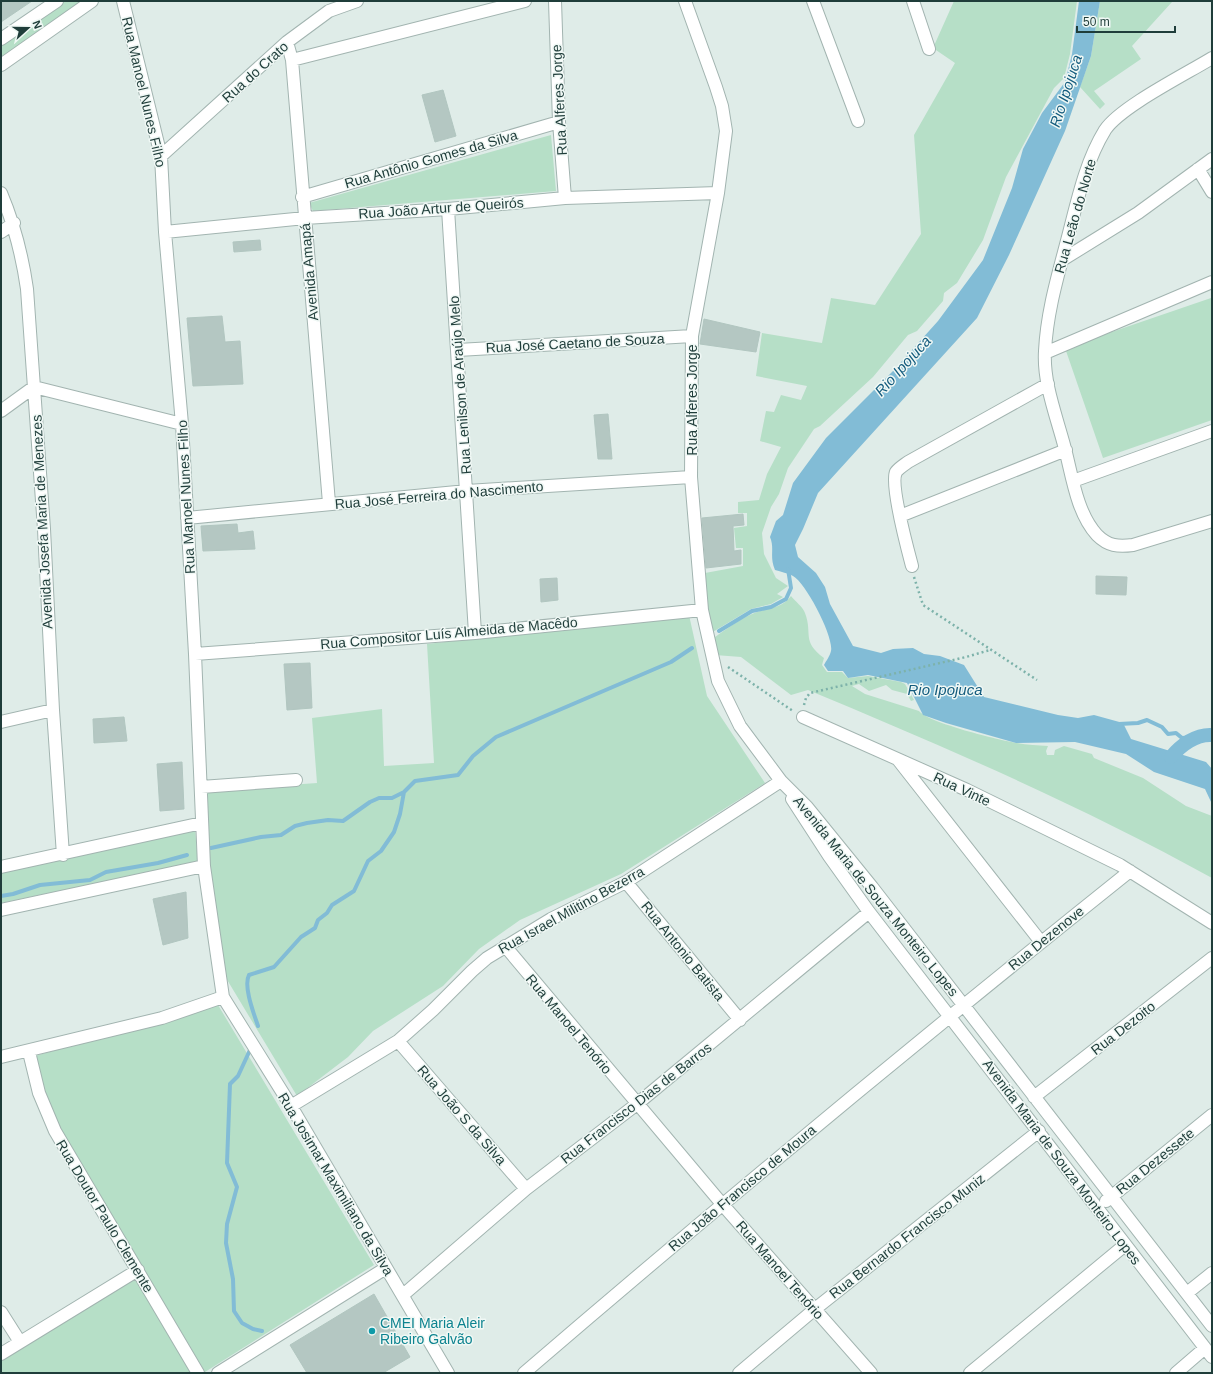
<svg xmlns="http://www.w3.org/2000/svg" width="1213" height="1374" font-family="Helvetica,sans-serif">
<rect width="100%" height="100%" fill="#dfece8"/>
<!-- green -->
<path fill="#b6dfc7" d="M 56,1 L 91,1 L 1,65 L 1,39 Z
M 954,1 L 1077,1 L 1070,54 L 1064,78 L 1054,88 L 1006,177 L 983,240 L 957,283 L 944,293 L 943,301 L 917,331 L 908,335 L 873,377 L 820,426 L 814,429 L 788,468 L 779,494 L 771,507 L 762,533 L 764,554 L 776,578 L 788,586 L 777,594 L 783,597 L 771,604 L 751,609 L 711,633 L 707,610 L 705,573 L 743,566 L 743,548 L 736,548 L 734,528 L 747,526 L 747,513 L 738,513 L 738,502 L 759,500 L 767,474 L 781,447 L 760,441 L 766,411 L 774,412 L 781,395 L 801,400 L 807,386 L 756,376 L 762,333 L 822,343 L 831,298 L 875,305 L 921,234 L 914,135 L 955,63 L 933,48 Z
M 1100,1 L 1172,2 L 1132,46 L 1141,59 L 1094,91 L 1105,104 L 1100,109 L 1080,87 L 1091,56 Z
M 551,135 L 556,191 L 313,211 L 309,203 Z
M 1211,298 L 1212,420 L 1103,458 L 1065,348 Z
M 791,596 C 795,601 803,607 805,613 C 813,634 801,641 824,658 L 822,665 L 827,672 L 842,672 L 848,678 L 868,676 L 901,682 L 905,684 L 914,700 L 911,701 L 907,694 L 892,690 L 886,685 L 869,691 L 859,684 L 852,686 L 865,694 L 919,711 C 929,723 999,740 1017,743 C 1027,745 1038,745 1048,746 L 1046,751 L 1047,755 L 1054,755 L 1055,750 L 1064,746 L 1092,754 L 1094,758 L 1143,778 L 1186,806 L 1212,816 L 1212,878 C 1082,806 945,747 808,690 L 791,695 L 741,657 L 715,655 L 712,639 C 724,631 738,620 752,614 C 765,608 782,609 791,596 Z
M 689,615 L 707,696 L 765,783 L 621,874 L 520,920 L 479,949 L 443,986 L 373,1031 L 348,1057 L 297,1096 L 223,973 L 208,865 L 205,791 L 317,783 L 312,718 L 382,709 L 384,766 L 434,763 L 427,644 Z
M 195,829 L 198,862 L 1,903 L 1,872 Z
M 218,1005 L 374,1265 L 205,1372 L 61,1130 L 44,1089 L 35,1056 Z
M 136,1276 L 191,1373 L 1,1373 L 1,1359 Z"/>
<!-- water -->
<path fill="#82bcd6" d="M 1079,1 L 1100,1 L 1091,56 L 1065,131 L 1009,255 L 977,318 L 818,493 L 803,529 L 795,545 L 798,557 L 816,573 L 825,587 L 830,604 L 853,646 L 881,653 L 893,649 L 913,648 L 924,654 L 940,656 L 964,665 L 984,697 L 1058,715 L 1078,718 L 1094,715 L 1123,723 L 1131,739 L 1206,762 L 1212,769 L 1212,804 L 1205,789 L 1154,772 L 1126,754 L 1075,742 L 1016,743 L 946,723 L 923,715 L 907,683 L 868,675 L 848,678 L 843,671 L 828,671 L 824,665 C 826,661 830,656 831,651 C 834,637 806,583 793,576 C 788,573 781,572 775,570 C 769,556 775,549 770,537 L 776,521 L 783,515 L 793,483 L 826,438 L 893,371 L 938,321 L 983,260 L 1012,188 L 1023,149 L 1042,113 L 1065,82 L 1072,54 Z"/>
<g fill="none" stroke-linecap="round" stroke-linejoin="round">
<!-- stream -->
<path stroke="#82bcd6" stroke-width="4" d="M 719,631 L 752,611 L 771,607 L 786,599 L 791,588 L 788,569
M 1119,724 L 1138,723 L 1147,720 L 1162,727 L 1168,734 L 1176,733 L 1182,738 L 1197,737
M 211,848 L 261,837 L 281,835 L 295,826 L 307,823 L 328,820 L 343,821 L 370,802 L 379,798 L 392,798 L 404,792 L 415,781 L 458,775 L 473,756 L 496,737 L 671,662 L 692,648
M 1,896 L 13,894 L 40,885 L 90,880 L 106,872 L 158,863 L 187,855
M 258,1026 C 254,1014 243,986 249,975 L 274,967 L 301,937 L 315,928 L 318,920 L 327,913 L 332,905 L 354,891 L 368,861 L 381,851 L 394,832 L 400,814 L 404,792
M 250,1050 L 238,1076 L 230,1084 L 227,1163 L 237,1187 L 227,1224 L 226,1243 L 233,1279 L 234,1311 L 242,1323 L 253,1329 L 262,1331"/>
<!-- canal -->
<path stroke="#82bcd6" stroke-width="14" d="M 1171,757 C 1181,745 1196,734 1212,735"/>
</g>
<!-- building -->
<path fill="#b4c7c2" stroke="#b1c6c0" d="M 1,1 L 32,1 L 1,22 Z
M 443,90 L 456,136 L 435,142 L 422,95 Z
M 260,240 L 261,250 L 234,252 L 233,242 Z
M 222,316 L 225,342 L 240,341 L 243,384 L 193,386 L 187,318 Z
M 704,319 L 760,332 L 756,352 L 700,344 Z
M 608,414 L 612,459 L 598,459 L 594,415 Z
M 743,514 L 744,525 L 733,526 L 734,551 L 741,550 L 741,564 L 706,568 L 702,518 Z
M 237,524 L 238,533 L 253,531 L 255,549 L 203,551 L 201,526 Z
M 1096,576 L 1127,577 L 1126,595 L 1096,594 Z
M 557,578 L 558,600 L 541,602 L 540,579 Z
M 310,663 L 312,708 L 287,710 L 284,664 Z
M 124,717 L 127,741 L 94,743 L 93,719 Z
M 182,762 L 184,809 L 160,811 L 157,764 Z
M 186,892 L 188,938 L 163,945 L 153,899 Z
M 374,1294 L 410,1357 L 383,1373 L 307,1373 L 290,1345 Z"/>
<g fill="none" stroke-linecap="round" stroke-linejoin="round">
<defs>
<path id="minor" d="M 123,1 L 161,156 L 165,232 L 182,424 L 195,654 L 204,866 L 223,997 L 291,1106 L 448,1373
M 555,1 L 559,122 L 565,198
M 685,1 L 716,87 L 722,106 L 726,131 L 718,193 L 692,336 L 691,477 L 702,610 L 718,681 L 740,726 L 781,781 L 807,807 L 872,887 L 1212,1326
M 813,1 L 858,121
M 913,1 L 929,49
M 1,39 L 57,1
M 287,42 L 292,60 L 329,503
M 1212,58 C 1186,74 1120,107 1105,130 C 1086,161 1078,198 1069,233 C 1059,272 1047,310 1045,351 C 1043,382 1056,415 1064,445 C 1072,474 1076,512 1097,535 C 1108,546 1118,547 1133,545 L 1212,521
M 292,60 L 525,1
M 1,65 L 92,1
M 161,156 L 287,42 L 329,11 L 357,1
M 1198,169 L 1212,192
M 1,193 C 15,226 22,254 27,289 L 44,529 L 53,710 L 63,855
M 302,197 L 559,122
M 448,209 L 475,633
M 1,232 L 14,223
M 165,232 L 305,218 L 448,209 L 565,198 L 718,193
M 1062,260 L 1138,213 L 1212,159
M 458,350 L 692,336
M 1045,353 L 1212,282
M 1,411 L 34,387 L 182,424
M 1073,481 L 1212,431
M 900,516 L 1066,450
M 187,518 L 467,491 L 691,477
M 912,566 C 908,551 890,484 896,472 C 899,468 904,465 908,462 L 1048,384
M 195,654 L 475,633 L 702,610
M 803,717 L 967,790 L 1120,865 L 1212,923
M 1,722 L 53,710
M 899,761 L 1041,942
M 201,787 L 296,780
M 792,799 L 829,856 L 869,912 L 1212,1357
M 1,867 L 202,823
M 626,882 L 740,1020
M 1,910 L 204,866
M 505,946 L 722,1204 L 871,1373
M 398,1041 L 526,1189
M 29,1052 L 39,1093 L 55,1131 L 198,1373
M 1,1057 L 162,1018 L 223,997
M 1034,1097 L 1212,958
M 291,1106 L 398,1041 L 433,1010 L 472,971 L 487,958 L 551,919 L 626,882 L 781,781
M 1106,1201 L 1212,1115
M 1187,1293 L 1212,1273
M 403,1295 L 526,1189 L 637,1104 L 869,912
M 1,1312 L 20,1342
M 1,1354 L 138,1270
M 218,1373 L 386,1268
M 524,1373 C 723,1202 925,1035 1130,871
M 739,1373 L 815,1309 L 1039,1131
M 970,1373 L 1125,1245
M 1176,1373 L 1205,1348"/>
</defs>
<!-- minor casing -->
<use href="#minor" stroke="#a2b4b0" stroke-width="14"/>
<!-- path -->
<path stroke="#7db2aa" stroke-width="2.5" stroke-dasharray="2 3" stroke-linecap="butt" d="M 914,577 L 923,605 L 1037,680
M 728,667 L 793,711
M 804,705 L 806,698 L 810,693 L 966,657 L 990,650"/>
<!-- minor -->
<use href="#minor" stroke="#fff" stroke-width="12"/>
</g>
<!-- markers -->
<circle fill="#0f9aa8" stroke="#f0f8f5" stroke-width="1.5" cx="372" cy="1331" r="4"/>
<g text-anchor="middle" stroke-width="3" stroke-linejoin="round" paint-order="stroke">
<!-- street labels -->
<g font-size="14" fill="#1f3d3a" stroke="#f0f8f5">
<text transform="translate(255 72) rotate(-42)" y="5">Rua do Crato</text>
<text transform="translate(144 92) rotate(77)" y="5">Rua Manoel Nunes Filho</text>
<text transform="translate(559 100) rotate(-93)" y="5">Rua Alferes Jorge</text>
<text transform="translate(431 159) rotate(-16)" y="5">Rua Antônio Gomes da Silva</text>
<text transform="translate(441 208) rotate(-4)" y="5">Rua João Artur de Queirós</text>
<text transform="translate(1075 216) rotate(-74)" y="5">Rua Leão do Norte</text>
<text transform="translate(309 272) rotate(-95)" y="5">Avenida Amapá</text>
<text transform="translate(575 343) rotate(-3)" y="5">Rua José Caetano de Souza</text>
<text transform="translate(460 385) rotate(-94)" y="5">Rua Lenilson de Araújo Melo</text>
<text transform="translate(692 400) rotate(-90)" y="5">Rua Alferes Jorge</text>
<text transform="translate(439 495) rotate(-5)" y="5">Rua José Ferreira do Nascimento</text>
<text transform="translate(186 497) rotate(-93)" y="5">Rua Manoel Nunes Filho</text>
<text transform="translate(42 522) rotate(-93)" y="5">Avenida Josefa Maria de Menezes</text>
<text transform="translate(449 633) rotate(-5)" y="5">Rua Compositor Luís Almeida de Macêdo</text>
<text transform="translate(962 789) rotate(25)" y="5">Rua Vinte</text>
<text transform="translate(876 896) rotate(51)" y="5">Avenida Maria de Souza Monteiro Lopes</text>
<text transform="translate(571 910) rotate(-29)" y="5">Rua Israel Militino Bezerra</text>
<text transform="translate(1046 938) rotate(-39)" y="5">Rua Dezenove</text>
<text transform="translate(683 951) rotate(51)" y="5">Rua Antonio Batista</text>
<text transform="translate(569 1024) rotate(50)" y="5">Rua Manoel Tenório</text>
<text transform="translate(1123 1028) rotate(-38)" y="5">Rua Dezoito</text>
<text transform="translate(636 1103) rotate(-38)" y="5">Rua Francisco Dias de Barros</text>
<text transform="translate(462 1115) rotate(49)" y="5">Rua João S da Silva</text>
<text transform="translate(1155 1161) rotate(-39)" y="5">Rua Dezessete</text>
<text transform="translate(1062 1162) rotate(53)" y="5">Avenida Maria de Souza Monteiro Lopes</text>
<text transform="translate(336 1184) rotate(59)" y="5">Rua Josimar Maximiliano da Silva</text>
<text transform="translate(742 1188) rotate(-40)" y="5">Rua João Francisco de Moura</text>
<text transform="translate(105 1216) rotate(59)" y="5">Rua Doutor Paulo Clemente</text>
<text transform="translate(907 1236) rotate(-38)" y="5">Rua Bernardo Francisco Muniz</text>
<text transform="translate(780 1270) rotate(49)" y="5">Rua Manoel Tenório</text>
</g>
<!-- culture labels -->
<g font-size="14" fill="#0d838f" stroke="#f0f8f5" text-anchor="start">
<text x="380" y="1328">CMEI Maria Aleir<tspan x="380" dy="16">Ribeiro Galvão</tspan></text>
</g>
<!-- water labels -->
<g font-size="15" font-style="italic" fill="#145c7e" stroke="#f0f8f5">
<text transform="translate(1066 91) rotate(-72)" y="5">Rio Ipojuca</text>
<text transform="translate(903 366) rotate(-48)" y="5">Rio Ipojuca</text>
<text x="945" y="695">Rio Ipojuca</text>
</g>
</g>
<!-- border -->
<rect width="1213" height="1374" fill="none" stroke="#1f3d3a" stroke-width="4"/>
<!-- north arrow -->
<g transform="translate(28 28) rotate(69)" stroke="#f0f8f5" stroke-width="3" paint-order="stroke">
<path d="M0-3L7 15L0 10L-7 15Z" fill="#1f3d3a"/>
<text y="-6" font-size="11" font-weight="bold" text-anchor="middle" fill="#1f3d3a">N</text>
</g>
<!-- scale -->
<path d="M1077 26v6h98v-6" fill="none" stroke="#1f3d3a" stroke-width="2"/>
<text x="1083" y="26" font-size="12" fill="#1f3d3a" stroke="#f0f8f5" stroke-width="3" paint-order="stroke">50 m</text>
</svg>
